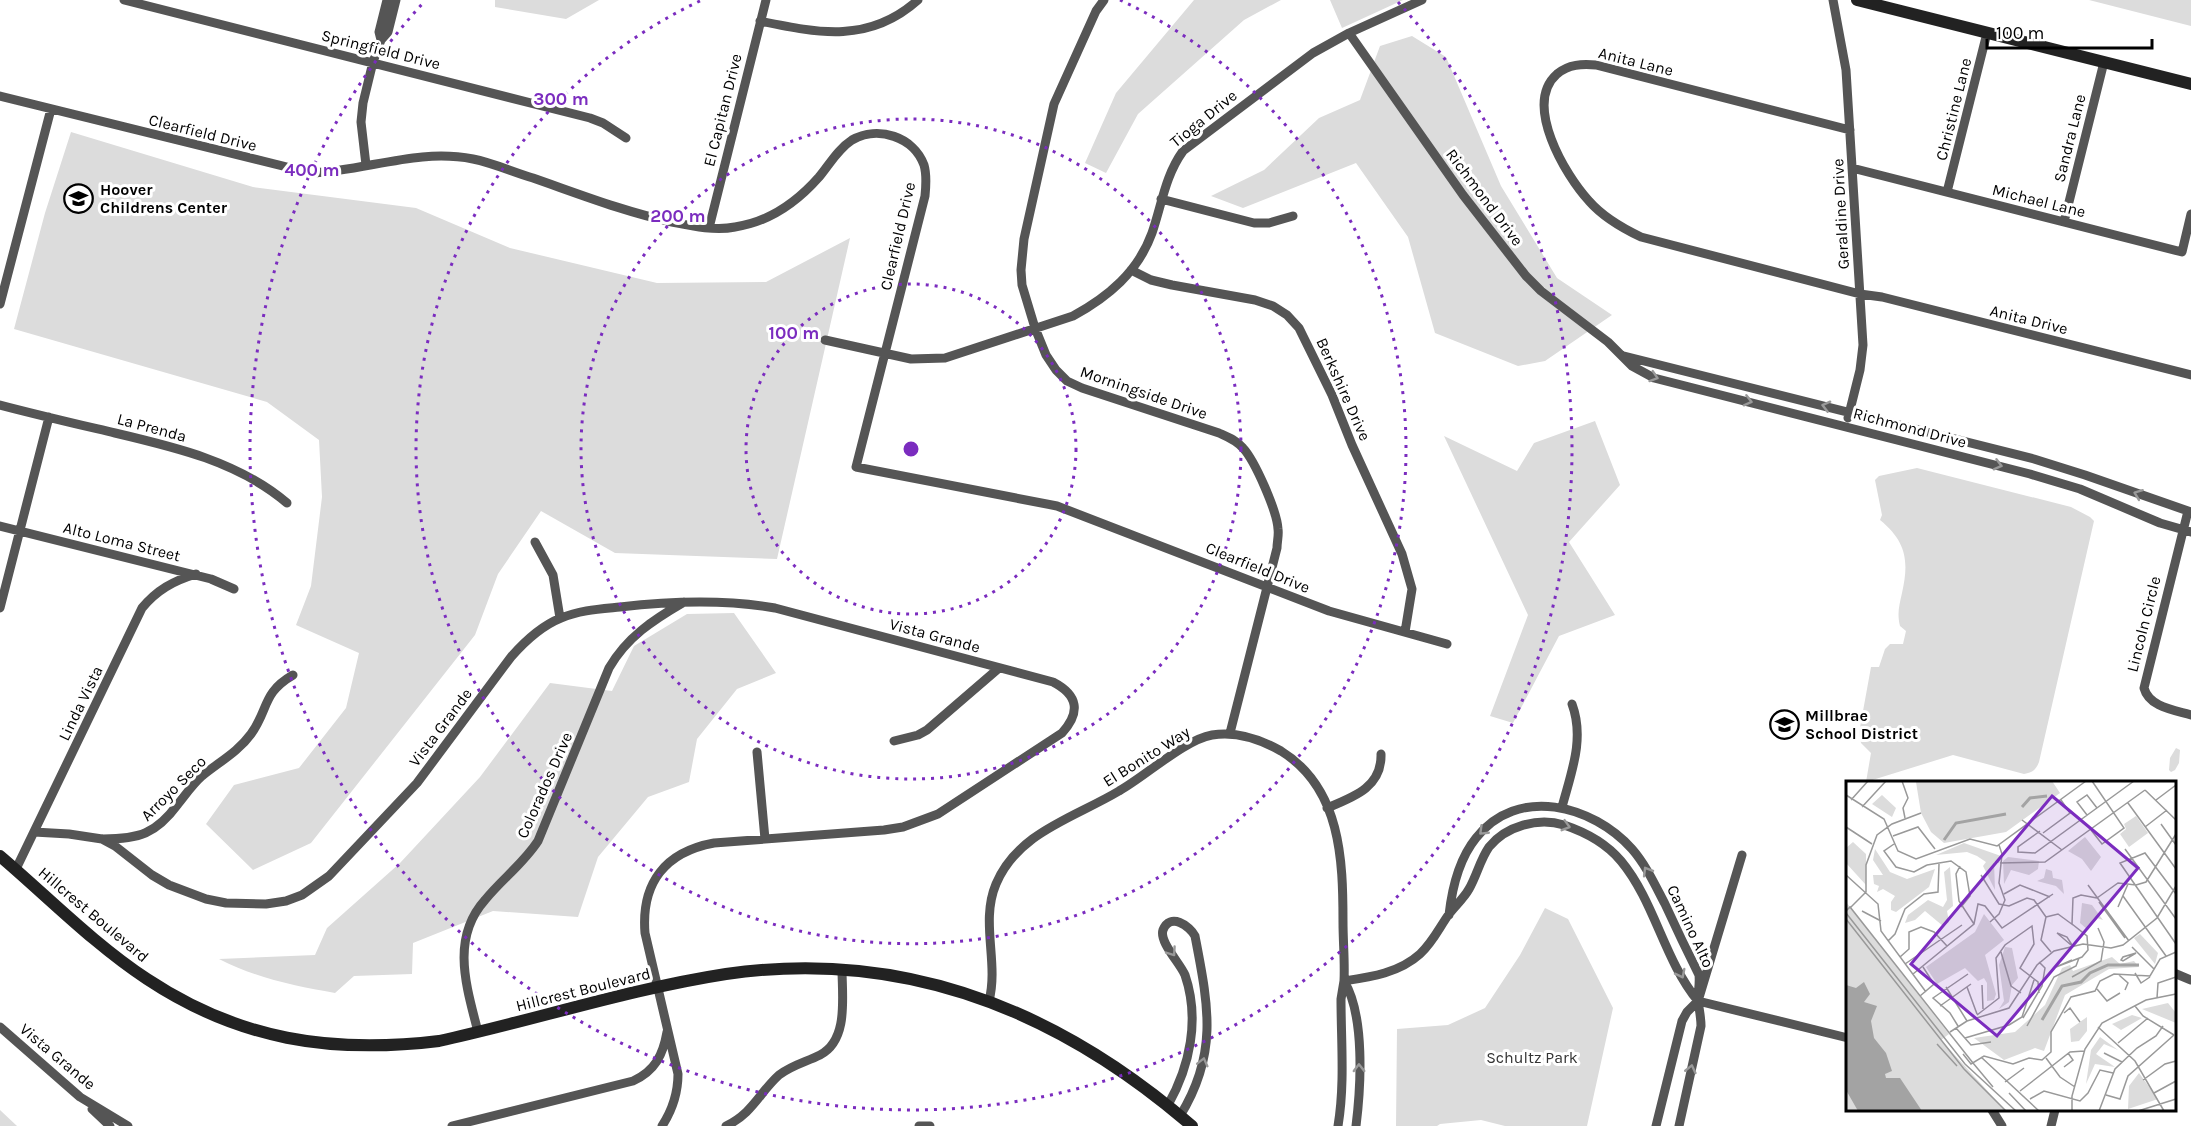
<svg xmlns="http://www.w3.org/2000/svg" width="2191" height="1126" font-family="Karla,sans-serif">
<rect width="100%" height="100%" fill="#fff"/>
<!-- green -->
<path fill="#dcdcdc" d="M 495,0 L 599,0 L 566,19 L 495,7 Z
M 1194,0 L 1281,0 L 1244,20 L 1138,114 L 1106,173 L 1085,163 L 1116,93 Z
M 1330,0 L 1403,0 L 1342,28 Z
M 2089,0 L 2191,0 L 2191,26 Z
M 1412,36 L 1446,57 L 1501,186 L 1557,278 L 1612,315 L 1545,361 L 1518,366 L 1435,333 L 1408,237 L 1356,163 L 1243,208 L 1211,196 L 1264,170 L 1319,118 L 1360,100 L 1380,46 Z
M 71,132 L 253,187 L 416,208 L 510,248 L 657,283 L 766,282 L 850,238 L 777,559 L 615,553 L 541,511 L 498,574 L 475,635 L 311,843 L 253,870 L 206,824 L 234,785 L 299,768 L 346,708 L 359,653 L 296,625 L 311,586 L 322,497 L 319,440 L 267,402 L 14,329 L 45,213 Z
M 1595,421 L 1620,485 L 1569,542 L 1615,615 L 1559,636 L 1513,723 L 1490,716 L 1528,615 L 1444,436 L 1517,471 L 1534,443 Z
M 1917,468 L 2071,507 L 2090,517 L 2094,521 L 2039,762 C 2036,770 2032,773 2024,774 L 1953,755 L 1866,782 L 1871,753 L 1861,743 L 1859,733 L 1871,667 L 1879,667 L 1885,649 L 1890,644 L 1903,644 L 1906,631 L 1900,626 C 1897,614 1899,606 1902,593 C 1909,562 1907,542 1880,520 L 1882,515 L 1875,480 L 1879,476 Z
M 734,613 L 776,673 L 737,689 L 697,739 L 689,782 L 648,797 L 598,857 L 578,917 L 493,911 L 413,943 L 412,974 L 354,976 L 335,993 C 295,986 256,978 219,959 L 315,955 L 327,928 L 400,863 L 480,777 L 550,683 L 612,691 L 634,646 L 687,614 Z
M 2176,748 L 2180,750 L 2179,763 L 2175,770 L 2171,772 L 2169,770 L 2170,758 Z
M 1545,908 L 1568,919 L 1613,1008 L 1587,1126 L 1505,1126 L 1481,1120 L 1440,1124 L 1437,1126 L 1396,1126 L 1397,1029 L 1448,1025 L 1485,1008 L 1520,955 Z
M 0,1110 L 17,1126 L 0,1126 Z"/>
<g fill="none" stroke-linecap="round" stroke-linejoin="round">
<!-- street -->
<path stroke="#555" stroke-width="9" d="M 124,0 L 590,118 L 603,123 L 626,138
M 1104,0 L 1096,11 L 1054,104 L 1024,239 L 1021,270 L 1022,285 L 1035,328 L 1046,355 L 1056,370 L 1067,381 L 1082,388 L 1219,433 C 1228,437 1236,440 1243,448 C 1255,461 1277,511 1278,529 C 1279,535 1277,542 1277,548 L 1230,733
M 1833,0 L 1846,70 L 1863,345 L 1860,370 L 1848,418
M 760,21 C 818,33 869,44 918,0
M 1349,33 L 1463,195 L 1526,276 L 1541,291 L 1608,342 L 1632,366 L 1654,378 L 2030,474 L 2080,489 L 2160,523 L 2191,532
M 381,40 L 379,32 L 387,0
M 0,96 L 311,173 C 366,171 417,148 473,159 C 493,163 513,172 533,178 C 579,194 625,212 672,222 C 692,226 715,231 735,227 C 768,222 797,202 819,177 C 829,165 838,149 852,140 C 878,125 914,137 924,165 C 927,175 926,186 925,196 L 856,467 L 1057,506 L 1329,611 L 1447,644
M 1850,130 L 1596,65 C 1582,64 1569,64 1557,74 C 1523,104 1565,175 1589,201 C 1603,217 1622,228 1641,237 L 1860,294 L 1882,297 L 2191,375
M 366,165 L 361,122 L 363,103 L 373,62 L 381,40 L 388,32 L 396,0
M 1852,168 L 2182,252 L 2191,214
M 1947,192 L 1987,33
M 1161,199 L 1254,223 L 1269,223 L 1293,216
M 2064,222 L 2104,62
M 709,228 L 766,0
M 1131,270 L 1151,280 L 1172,285 L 1255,300 L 1273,306 L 1287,315 L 1299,328 L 1332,395 L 1352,445 L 1402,554 L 1412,589 L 1405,632
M 0,304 L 51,109
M 825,340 L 911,359 L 945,358 L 1073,316 C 1108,297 1138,272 1152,233 C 1162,204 1165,176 1183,151 L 1313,53 L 1349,33 L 1422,0
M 1624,356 L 2034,459 L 2085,475 L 2191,512
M 0,405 C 38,415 77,424 115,433 C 175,447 239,462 287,503
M 2188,511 L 2144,688 C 2149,707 2174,710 2191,715
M 0,526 L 211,579 L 234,589
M 535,542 L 553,575 L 560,618
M 0,608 L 49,417
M 894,741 L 918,735 L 927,730 L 999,668
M 757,752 L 765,839
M 1562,807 C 1571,773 1585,739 1572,704
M 1327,808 C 1354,797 1382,787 1381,754
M 34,832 L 69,834 L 102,839 L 115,846 L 152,875 L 169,885 L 206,899 L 226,903 L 266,904 L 286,901 L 302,895 L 329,876 L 417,783 L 511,657 C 525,641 541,626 561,618 C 580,610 600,609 620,607 C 672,601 723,599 775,608 L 1053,682 C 1078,695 1081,712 1062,733 L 938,814 L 903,827 L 884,830 L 714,843 C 665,852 641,883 645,933 L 678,1074 C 678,1093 673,1109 662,1126
M 103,839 C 139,839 156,834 178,804 C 186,794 193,784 202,776 C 219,762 238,752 251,734 C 269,709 262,693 293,675
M 16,869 L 142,608 C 157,590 173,581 196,574
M 1449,915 C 1452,888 1459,859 1476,838 C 1517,785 1593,805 1632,849 C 1646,865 1655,885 1665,904 C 1676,928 1687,951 1699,975 C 1700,984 1698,991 1698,1000 C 1699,1009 1701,1017 1701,1026 L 1679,1126
M 2174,973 L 2191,980
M 1344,981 C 1371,977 1399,973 1420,954 C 1433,942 1439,928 1449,914 C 1456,905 1464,898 1469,889 C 1477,875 1480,860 1489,847 C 1506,826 1538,817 1564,825 C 1585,832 1606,843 1621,861 C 1655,902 1664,960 1698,1001
M 1344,981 C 1365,1015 1361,1086 1356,1126
M 989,1001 C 999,962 980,922 996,884 C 1018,832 1074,818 1119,791 C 1146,776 1184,740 1212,735 C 1236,731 1260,739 1281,751 C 1341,788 1343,860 1343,922 C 1343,942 1345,962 1344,981 C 1343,987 1342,993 1341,999 C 1341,1041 1345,1084 1338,1126
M 1698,1001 L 1848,1038
M 0,1027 L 80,1097 L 128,1126
M 478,1032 C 467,988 450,939 485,900 C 502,879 523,864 538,841 L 609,668 C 627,637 653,620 684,602
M 1168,1105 C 1190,1066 1200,1019 1185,975 C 1180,963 1159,942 1163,930 C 1170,912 1190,926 1195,936 C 1208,1004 1219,1053 1180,1116
M 92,1109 L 110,1126
M 1992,1110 L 2002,1126
M 452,1126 L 633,1081 C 655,1071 663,1055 667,1032
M 726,1126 C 753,1113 759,1093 779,1075 C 792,1065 806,1062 820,1055 C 849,1040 842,996 842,969
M 919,1126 L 930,1126
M 1656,1126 L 1682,1021 L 1687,1012 L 1698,1001 L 1742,855
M 2051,1126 L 2055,1110"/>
<!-- secondary -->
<path stroke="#222" stroke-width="12" d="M 1857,0 L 2191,84
M 0,856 C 47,896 95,945 147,979 C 239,1040 331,1054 439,1041 C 535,1020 629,989 726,974 C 905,948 1058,1010 1192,1126"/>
</g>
<!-- one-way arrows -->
<defs><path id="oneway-chevron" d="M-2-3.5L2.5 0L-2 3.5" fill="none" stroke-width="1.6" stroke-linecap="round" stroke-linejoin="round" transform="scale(1.5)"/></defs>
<g stroke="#999">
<use href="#oneway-chevron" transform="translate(1654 377) rotate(18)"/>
<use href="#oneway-chevron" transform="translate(1748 401) rotate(14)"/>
<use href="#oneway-chevron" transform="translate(1826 406) rotate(-166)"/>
<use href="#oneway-chevron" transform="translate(1998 465) rotate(15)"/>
<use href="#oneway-chevron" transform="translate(2138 494) rotate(-159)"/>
<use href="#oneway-chevron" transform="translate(1566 826) rotate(16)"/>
<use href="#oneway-chevron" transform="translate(1483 831) rotate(136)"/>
<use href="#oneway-chevron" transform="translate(1647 871) rotate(-121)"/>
<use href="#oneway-chevron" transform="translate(1172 952) rotate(55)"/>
<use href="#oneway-chevron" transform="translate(1681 974) rotate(63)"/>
<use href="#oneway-chevron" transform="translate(1203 1062) rotate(-76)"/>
<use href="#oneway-chevron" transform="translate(1359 1068) rotate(-91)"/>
<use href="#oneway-chevron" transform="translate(1691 1069) rotate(-77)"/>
</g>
<!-- distance rings -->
<g fill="none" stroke="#7b2cbf" stroke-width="3" stroke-dasharray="3 6">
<circle cx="911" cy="449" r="165"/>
<circle cx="911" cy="449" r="330"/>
<path d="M1120 0A495 495 0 1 1 702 0"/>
<path d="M1398 2A661 661 0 1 1 424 2"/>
</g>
<!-- icons -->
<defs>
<symbol id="school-ring" viewBox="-11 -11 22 22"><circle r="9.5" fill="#fff" stroke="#000" stroke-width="1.5"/><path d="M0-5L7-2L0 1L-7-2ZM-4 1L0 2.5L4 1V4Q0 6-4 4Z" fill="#000"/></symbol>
</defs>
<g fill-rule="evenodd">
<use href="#school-ring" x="62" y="182" width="33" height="33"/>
<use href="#school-ring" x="1768" y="708" width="33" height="33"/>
</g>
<g text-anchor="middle" stroke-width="6" stroke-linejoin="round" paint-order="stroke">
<!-- street labels -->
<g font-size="16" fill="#000" stroke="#fff">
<text transform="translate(381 49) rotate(14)" y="6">Springfield Drive</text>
<text transform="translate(1636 61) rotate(14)" y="6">Anita Lane</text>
<text transform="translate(1953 109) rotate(-76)" y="6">Christine Lane</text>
<text transform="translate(722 110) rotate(-76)" y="6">El Capitan Drive</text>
<text transform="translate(1203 118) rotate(-39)" y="6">Tioga Drive</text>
<text transform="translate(203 132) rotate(14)" y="6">Clearfield Drive</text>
<text transform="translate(2069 138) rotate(-76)" y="6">Sandra Lane</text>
<text transform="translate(1485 197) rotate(53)" y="6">Richmond Drive</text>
<text transform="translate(2039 200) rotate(14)" y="6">Michael Lane</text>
<text transform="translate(1840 214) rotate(-93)" y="6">Geraldine Drive</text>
<text transform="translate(897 236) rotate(-77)" y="6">Clearfield Drive</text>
<text transform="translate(2029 319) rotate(14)" y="6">Anita Drive</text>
<text transform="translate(1344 389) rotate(66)" y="6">Berkshire Drive</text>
<text transform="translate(1144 392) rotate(19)" y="6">Morningside Drive</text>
<text transform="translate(152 427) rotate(15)" y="6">La Prenda</text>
<text transform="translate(1910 427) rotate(15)" y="6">Richmond Drive</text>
<text transform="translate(122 541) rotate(14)" y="6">Alto Loma Street</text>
<text transform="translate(1258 567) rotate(22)" y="6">Clearfield Drive</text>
<text transform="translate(2143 624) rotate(-76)" y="6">Lincoln Circle</text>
<text transform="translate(935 635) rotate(15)" y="6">Vista Grande</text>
<text transform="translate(80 703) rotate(-64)" y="6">Linda Vista</text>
<text transform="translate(440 727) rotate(-53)" y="6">Vista Grande</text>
<text transform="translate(1146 756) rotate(-32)" y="6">El Bonito Way</text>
<text transform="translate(544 785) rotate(-66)" y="6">Colorados Drive</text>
<text transform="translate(173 788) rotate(-45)" y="6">Arroyo Seco</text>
<text transform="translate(94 914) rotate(40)" y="6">Hillcrest Boulevard</text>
<text transform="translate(1691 926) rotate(65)" y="6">Camino Alto</text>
<text transform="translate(583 989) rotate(-14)" y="6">Hillcrest Boulevard</text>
<text transform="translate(58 1056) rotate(40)" y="6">Vista Grande</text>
</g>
<!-- poi labels -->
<g font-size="16" font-weight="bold" fill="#000" stroke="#fff" text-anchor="start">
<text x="100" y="195">Hoover<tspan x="100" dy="18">Childrens Center</tspan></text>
<text x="1805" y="721">Millbrae<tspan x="1805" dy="18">School District</tspan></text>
</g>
<!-- park labels -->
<g font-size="16" fill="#333" stroke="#fff">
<text x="1532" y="1063">Schultz Park</text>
</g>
</g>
<!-- overview -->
<g transform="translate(1846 781)">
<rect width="330" height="330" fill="#fff"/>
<path d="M 206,0 L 214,12 L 160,51 L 98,62 L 85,51 L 75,32 L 70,1 ZM 36,14 L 50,27 L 46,36 L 26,23 ZM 290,35 L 302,52 L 283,66 L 274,53 L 280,48 L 278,43 ZM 239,56 L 255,76 L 245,90 L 236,78 L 222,70 ZM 7,61 L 20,73 L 20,104 L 0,82 L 0,67 ZM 118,62 L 155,75 L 153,82 L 148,81 L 149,109 L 137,85 L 140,81 L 131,75 L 121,71 L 90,74 ZM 29,68 L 44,91 L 61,98 L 89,88 L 83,106 L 50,131 L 45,129 L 45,121 L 49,115 L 37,108 L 31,111 L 33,105 L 28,103 L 27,94 L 37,94 L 27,79 ZM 162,76 L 193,80 L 192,88 L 183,94 L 165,89 L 158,103 L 157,80 ZM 104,86 L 107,125 L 101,130 L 103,141 L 97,145 L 79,130 L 69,139 L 59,142 L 62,134 L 82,119 L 97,126 L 101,119 L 98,91 ZM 200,88 L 206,90 L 207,97 L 216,99 L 218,113 L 210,105 L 191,100 L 198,97 ZM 0,121 L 103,253 L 95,259 L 160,330 L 0,330 ZM 236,122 L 246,124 L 257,139 L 251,137 L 242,149 L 234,142 ZM 138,133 L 158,159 L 139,174 L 150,213 L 148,219 L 141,220 L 141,202 L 138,197 L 132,200 L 119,187 L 91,203 L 80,186 L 129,151 ZM 294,153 L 312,172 L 309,183 L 288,157 ZM 159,166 L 166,167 L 172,197 L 166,204 L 163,221 L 153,228 L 158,220 L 153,184 ZM 266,176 L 274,183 L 288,180 L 293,186 L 263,188 L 219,214 L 198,270 L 189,267 L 158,279 L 128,257 L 169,251 L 199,224 L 216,187 L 224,184 L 227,190 ZM 322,222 L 330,232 L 330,242 L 296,228 ZM 286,234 L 296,237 L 275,249 L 266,243 ZM 241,236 L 241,250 L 233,260 L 225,261 L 224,248 ZM 254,256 L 272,269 L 258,263 L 250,273 L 269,286 L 249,283 L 240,303 L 245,269 ZM 293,292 L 312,318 L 282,328 L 283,305 Z" fill="#dcdcdc"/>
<path d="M 18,201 L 24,213 L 18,221 L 31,225 L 25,240 L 28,257 L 40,272 L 46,290 L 39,293 L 40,297 L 54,297 L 76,330 L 12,330 L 0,309 L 0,204 L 10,207 Z" fill="#a3a3a3"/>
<path fill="none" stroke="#a3a3a3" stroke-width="3" d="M 176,26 L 184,17 L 201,15M 98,59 L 110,42 L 160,33M 196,239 L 216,205 L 235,201 L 244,192 L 262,184 L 293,184"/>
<path fill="none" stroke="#999" stroke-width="1.5" d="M 56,0 L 62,17 L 57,27 L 59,37M 299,9 L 330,39M 0,14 L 38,38 L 52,70 L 70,78 L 124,58 L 151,65 L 240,0M 5,19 L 22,0M 310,19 L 330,4M 282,22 L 330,88M 16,26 L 40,0M 241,34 L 231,21 L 241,14 L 251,27M 176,39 L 216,69M 315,43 L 330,64M 0,46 L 26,63M 299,46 L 321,29M 245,49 L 256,63 L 278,47 L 246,0M 194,50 L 172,66 L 172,71 L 189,72 L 288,0M 197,52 L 224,32 L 215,19M 47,55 L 72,46 L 89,68M 48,63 L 38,70 L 50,86 L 68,91 L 81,84M 279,68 L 330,138M 154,82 L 199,81 L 299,9M 81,84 L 105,80 L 120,91 L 124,115 L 115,126M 114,85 L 110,93 L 113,120 L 128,143M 0,94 L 32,123 L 35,150 L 80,211M 135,94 L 153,123 L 163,125 L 181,117 L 188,119 L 200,136M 242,104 L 283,160M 158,113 L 174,104 L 204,116M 330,113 L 299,72 L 274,82 L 330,163M 277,115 L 320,175M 251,117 L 272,102 L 290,104 L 300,101 L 330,53M 253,121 L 279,157M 5,126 L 20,111 L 20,84 L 31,54 L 46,43 L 75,32M 272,126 L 282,103M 0,130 L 4,126 L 127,282M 16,130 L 35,140M 0,132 L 119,283 L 170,330M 200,136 L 212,133 L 227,144M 200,136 L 195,159 L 205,171M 0,138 L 118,288 L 160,330M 144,141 L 153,133 L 159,119 L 153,102 L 156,73 L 153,64M 226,143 L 227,117 L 235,114 L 251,117M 42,160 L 49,153 L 59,128 L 78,113 L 92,111 L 93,83M 225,164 L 211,152 L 221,156 L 226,164M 286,166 L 308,188M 155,171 L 165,205 L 175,212M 290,172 L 277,180 L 275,179 L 277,176 ZM 54,176 L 63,168 L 63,151 L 75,146 L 88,151 L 101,165M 226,179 L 210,186 L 236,176 L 242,169 L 241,155 L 226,143M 59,183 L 116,144M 289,192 L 295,202 L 304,196M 67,193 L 128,143 L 132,123 L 139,125 L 156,147 L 207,113M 273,194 L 282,202 L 279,209M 226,196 L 255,180 L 258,161 L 252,147M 136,204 L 137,228M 100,206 L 121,240M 121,206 L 131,233M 251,208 L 261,220 L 274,212M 74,215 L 88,203 L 77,186M 311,217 L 312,202 L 330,196M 94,225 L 125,203M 289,225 L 297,235 L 328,254M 218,232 L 224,227 L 234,241M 131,234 L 153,217 L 150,177 L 159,164 L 186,145 L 188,163 L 174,187 L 192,201 L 193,212M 177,237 L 196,205 L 199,187 L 193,181M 112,245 L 104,232 L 87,217 L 122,193M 181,245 L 208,196 L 230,185 L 233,177M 252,246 L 289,280 L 318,330M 110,247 L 125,264 L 145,261M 104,251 L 121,240 L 163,227 L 191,184 L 208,170 L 237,163 L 265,167 L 277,164 L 311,137 L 330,105M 119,257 L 163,244 L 176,236 L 188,199M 272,262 L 302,237M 91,263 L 111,285M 258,272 L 276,281M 117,273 L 125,283 L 138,275 L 167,283 L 183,277 L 196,279 L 205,271 L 205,251 L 225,216 L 249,210 L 254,200 L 268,193 L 304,195 L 314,178 L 330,171M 135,276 L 193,330M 200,277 L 214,296 L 229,306M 127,282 L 147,306M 218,286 L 227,279 L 222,272M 297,299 L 319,283 L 330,280M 159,301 L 178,287M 174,310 L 224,271 L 238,270M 163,312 L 180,330M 308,312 L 330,300M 260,314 L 274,318 L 282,295 L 328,254M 184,318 L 198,310 L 234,320 L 242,312 L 254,289 L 267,292M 226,330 L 226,315 L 239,268 L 256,242 L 300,219 L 330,213M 253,330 L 269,288 L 291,267 L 310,255 L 317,245M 292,330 L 330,318"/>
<path fill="#7b2cbf" fill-opacity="0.15" stroke="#7b2cbf" stroke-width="3" d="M 206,15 L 292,87 L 151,255 L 65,183 Z"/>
<rect width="330" height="330" fill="none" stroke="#000" stroke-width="3"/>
</g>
<circle cx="911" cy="449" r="9" fill="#7b2cbf" stroke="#fff" stroke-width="3"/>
<g font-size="18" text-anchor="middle" font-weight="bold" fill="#7b2cbf" stroke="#fff" stroke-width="6" stroke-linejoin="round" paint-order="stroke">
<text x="561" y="105">300 m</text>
<text x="312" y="176">400 m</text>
<text x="678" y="222">200 m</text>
<text x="794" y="339">100 m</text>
</g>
<!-- scale -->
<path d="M1987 39v9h165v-9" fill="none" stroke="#000000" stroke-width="3"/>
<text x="1996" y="39" font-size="18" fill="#000000" stroke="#ffffff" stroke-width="4.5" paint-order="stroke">100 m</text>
</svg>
